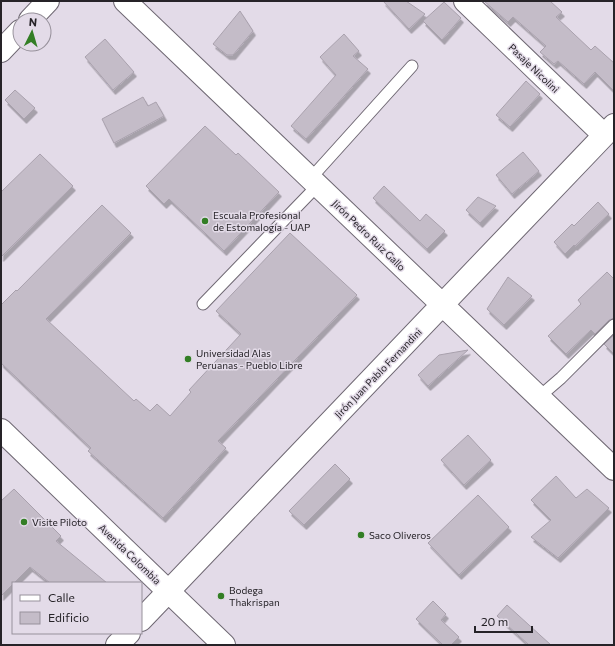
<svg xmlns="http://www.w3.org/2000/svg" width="615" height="646" font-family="Commissioner,sans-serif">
<defs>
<filter id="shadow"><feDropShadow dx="2.5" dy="4.5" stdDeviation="0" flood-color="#0004"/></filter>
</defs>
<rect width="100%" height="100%" fill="#e3dbe8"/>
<!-- building -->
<path fill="#c4bcc8" stroke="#a9a1ad" filter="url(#shadow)" d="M 383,1 L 406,1 L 425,14 L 409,29 Z
M 484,1 L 550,1 L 562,12 L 556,17 L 591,50 L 595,46 L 614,63 L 614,91 L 595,72 L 584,84 L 558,61 L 554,64 L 540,52 L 546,46 L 513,17 L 508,22 Z
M 444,2 L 461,18 L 442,40 L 423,21 Z
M 240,11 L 253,31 L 233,55 L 227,55 L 213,44 Z
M 344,34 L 359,51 L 353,56 L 368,69 L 306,139 L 291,126 L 336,75 L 320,57 Z
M 105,39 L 134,72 L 113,90 L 85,57 Z
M 526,81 L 540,94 L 510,127 L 496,115 Z
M 15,90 L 35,108 L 24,119 L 5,100 Z
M 143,97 L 148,106 L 156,102 L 164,116 L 114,143 L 102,119 Z
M 205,126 L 236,155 L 238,153 L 279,192 L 224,251 L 169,199 L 164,204 L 146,186 Z
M 523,152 L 539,171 L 512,194 L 496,175 Z
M 40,154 L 73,186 L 1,257 L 1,192 Z
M 384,186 L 420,221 L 426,214 L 445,231 L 427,249 L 373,198 Z
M 478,197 L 496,206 L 480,223 L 466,210 Z
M 598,202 L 609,214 L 575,246 L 574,245 L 565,254 L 554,242 L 572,224 L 574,226 Z
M 102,205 L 131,233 L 46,319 L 134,401 L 136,399 L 150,411 L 157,404 L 170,416 L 191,392 L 189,390 L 241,334 L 216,311 L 290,233 L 357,295 L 218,441 L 226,448 L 163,518 L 88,451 L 91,448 L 1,363 L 1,305 L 16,290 L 17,291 Z
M 607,272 L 614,279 L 614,318 L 609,320 L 595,334 L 591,330 L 566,354 L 548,336 L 581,304 L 578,300 Z
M 508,277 L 532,296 L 504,325 L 487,309 Z
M 614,335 L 614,354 L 604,344 Z
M 468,350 L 428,386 L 418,375 L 439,355 Z
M 468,435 L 491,460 L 464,485 L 441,460 Z
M 335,464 L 350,479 L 304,525 L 289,511 Z
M 556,476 L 576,498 L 587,489 L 609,508 L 558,558 L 531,537 L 551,520 L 531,500 Z
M 14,489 L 61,536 L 56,541 L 107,583 L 50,583 L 30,567 L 1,596 L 1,501 Z
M 478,495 L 509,527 L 459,575 L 428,543 Z
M 433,601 L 446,614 L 441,620 L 459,637 L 451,645 L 443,645 L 416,619 Z
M 507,605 L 551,645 L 529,645 L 497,616 Z"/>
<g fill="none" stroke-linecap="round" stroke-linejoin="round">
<defs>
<path id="lane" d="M 311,178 L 412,66
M 203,304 L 318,185
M 539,397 L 561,378 L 614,325"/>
<path id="street" d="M 125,1 L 614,469
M 465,1 L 604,135
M 30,20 L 48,1
M 1,51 L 20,31
M 1,430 L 224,645
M 141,620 L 614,125
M 117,645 L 129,633"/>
</defs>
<!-- lane casing -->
<use href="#lane" stroke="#6f6873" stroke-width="13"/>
<!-- street casing -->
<use href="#street" stroke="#6f6873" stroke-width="24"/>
<!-- lane -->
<use href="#lane" stroke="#fff" stroke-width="11"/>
<!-- street -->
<use href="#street" stroke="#fff" stroke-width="22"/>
</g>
<!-- markers -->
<g fill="#337e25" stroke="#e3dbe8" stroke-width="1.5">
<circle cx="205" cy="221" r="4"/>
<circle cx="188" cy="359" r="4"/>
<circle cx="24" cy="522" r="4"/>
<circle cx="361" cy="535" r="4"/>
<circle cx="221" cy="596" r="4"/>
</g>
<g text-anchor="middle" stroke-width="3" stroke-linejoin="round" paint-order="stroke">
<!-- street labels -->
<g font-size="10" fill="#262328" stroke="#e3dbe8">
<text transform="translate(534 68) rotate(44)" y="4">Pasaje Nicolini</text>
<text transform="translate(369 235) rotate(44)" y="4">Jirón Pedro Ruiz Gallo</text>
<text transform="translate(378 373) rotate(-46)" y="4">Jirón Juan Pablo Fernandini</text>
<text transform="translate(130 554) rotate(44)" y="4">Avenida Colombia</text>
</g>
<!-- poi labels -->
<g font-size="10" fill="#262328" stroke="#e3dbe8" text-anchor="start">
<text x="213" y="219">Escuala Profesional<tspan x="213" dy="12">de Estomalogía - UAP</tspan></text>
<text x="196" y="357">Universidad Alas<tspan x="196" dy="12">Peruanas - Pueblo Libre</tspan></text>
<text x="32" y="526">Visite Piloto</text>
<text x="369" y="539">Saco Oliveros</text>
<text x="229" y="594">Bodega<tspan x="229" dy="12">Thakrispan</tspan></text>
</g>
</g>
<!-- border -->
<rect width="615" height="646" fill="none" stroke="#262328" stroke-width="4"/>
<!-- legend -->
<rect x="12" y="582" width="130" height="52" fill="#e3dbe8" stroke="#97919b"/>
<rect x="20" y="595" width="20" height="6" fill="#ffffff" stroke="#97919b"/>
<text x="48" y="602" font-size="12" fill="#262328">Calle</text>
<rect x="20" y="612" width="20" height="12" fill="#c4bcc8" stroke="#97919b"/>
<text x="48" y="622" font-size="12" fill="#262328">Edificio</text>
<!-- north arrow -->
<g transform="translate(32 32) rotate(5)"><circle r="19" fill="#e3dbe8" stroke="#97919b"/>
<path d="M0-3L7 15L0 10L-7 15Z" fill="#337e25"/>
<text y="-6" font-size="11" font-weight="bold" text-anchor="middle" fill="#262328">N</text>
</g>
<!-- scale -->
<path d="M475 626v6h57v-6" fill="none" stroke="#262328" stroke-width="2"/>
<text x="481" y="626" font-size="12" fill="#262328" stroke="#e3dbe8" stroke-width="3" paint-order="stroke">20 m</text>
</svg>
